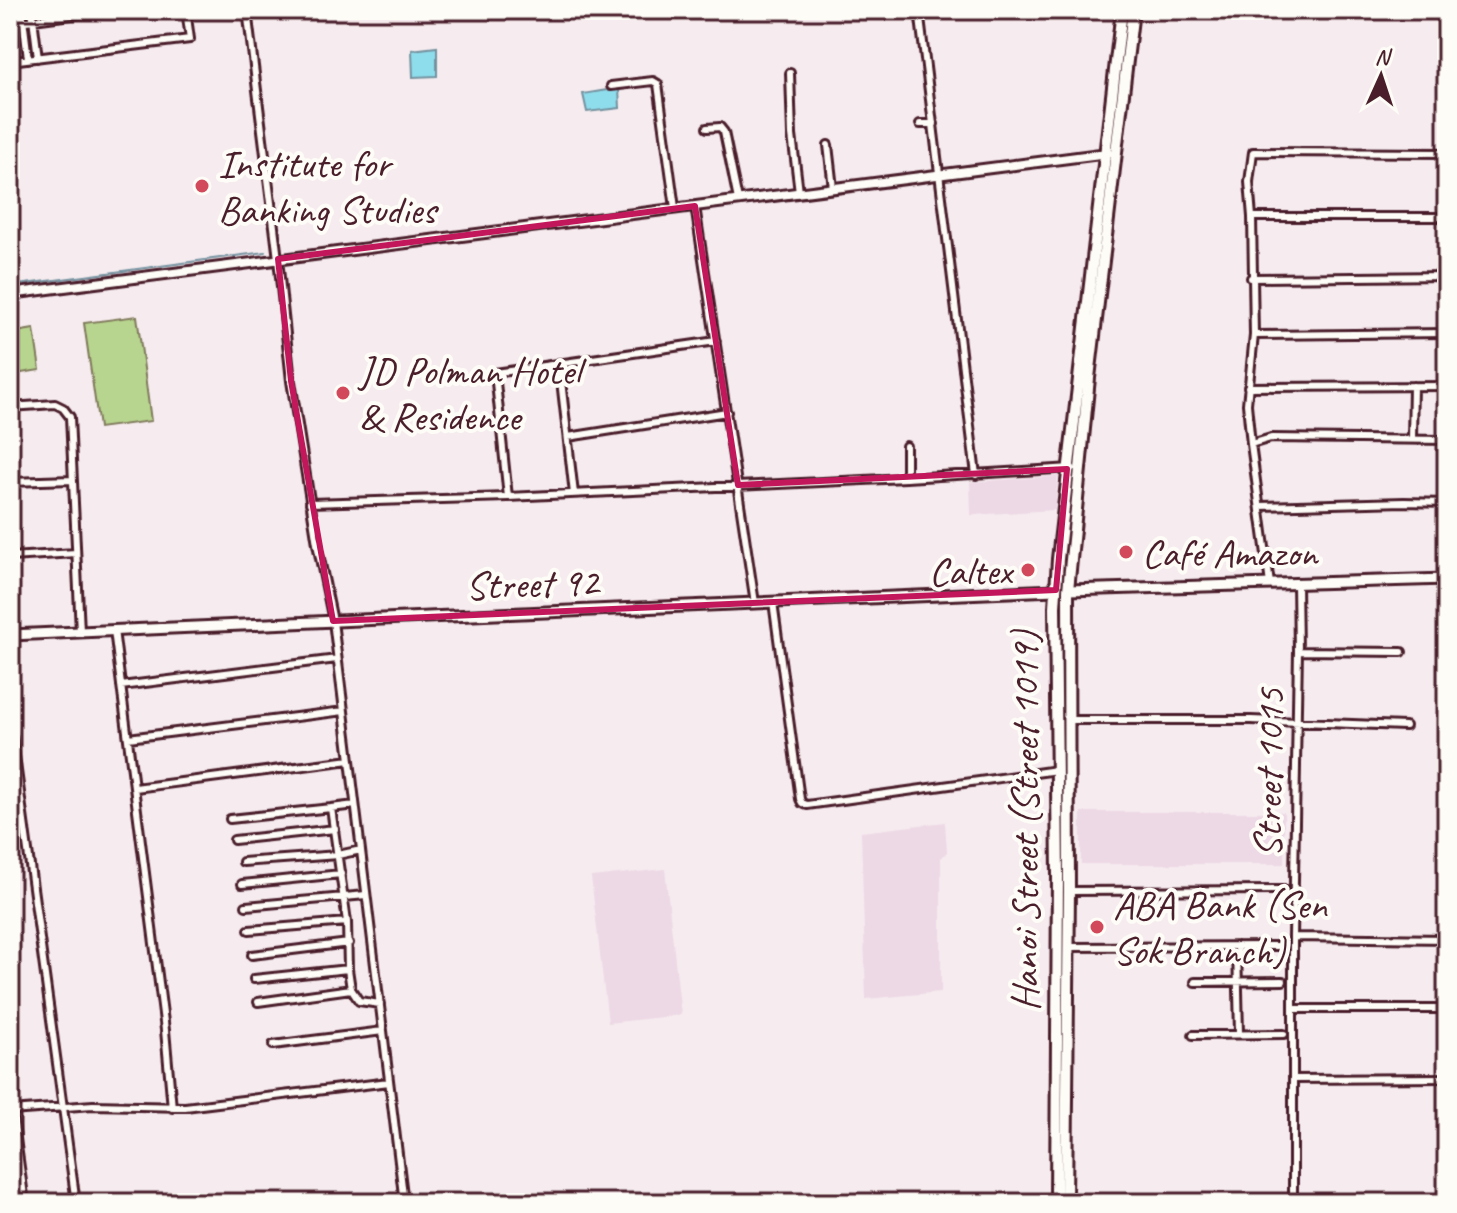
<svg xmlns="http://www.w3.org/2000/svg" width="1457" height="1213" font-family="Caveat,sans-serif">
<rect width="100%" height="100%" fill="#f6ecef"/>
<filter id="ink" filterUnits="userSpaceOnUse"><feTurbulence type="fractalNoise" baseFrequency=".0125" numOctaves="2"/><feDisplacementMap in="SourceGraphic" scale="16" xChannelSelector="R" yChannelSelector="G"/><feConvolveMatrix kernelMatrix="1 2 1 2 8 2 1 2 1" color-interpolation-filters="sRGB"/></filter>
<g filter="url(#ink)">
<!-- built -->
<path fill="#edd8e5" d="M 1058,476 L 1055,510 L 971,515 L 970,482 Z
M 1081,812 L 1284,812 L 1284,864 L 1081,864 Z
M 945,822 L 947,852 L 941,858 L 941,992 L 866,999 L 861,832 Z
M 665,869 L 681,1015 L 608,1023 L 591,877 Z"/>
<!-- green -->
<path fill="#b7d58e" stroke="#807a5c" stroke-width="2" d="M 137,316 L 151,421 L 99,428 L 84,323 Z
M 34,329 L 40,370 L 15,374 L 10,333 Z"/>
<!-- water -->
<path fill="#8eddec" stroke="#73919f" stroke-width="2" d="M 437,47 L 437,76 L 413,77 L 412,50 Z
M 619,88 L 620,108 L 587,112 L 583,94 Z"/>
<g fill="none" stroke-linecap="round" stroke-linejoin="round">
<!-- stream -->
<path stroke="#73919f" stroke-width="2" d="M 10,286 L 265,252"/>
<defs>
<path id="minor" d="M 22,10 L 28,59
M 32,10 L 38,58
M 247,10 L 278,259 L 291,381 L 317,544 L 333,621 L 404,1203
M 919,10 L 976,475
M 10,23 L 110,10
M 10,61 L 190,39 L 186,10
M 790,73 L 792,135 L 799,192
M 611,86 L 653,81 L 658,84 L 675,208
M 920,124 L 934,124
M 707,128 L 720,127 L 724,132 L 738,200
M 828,145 L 833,188
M 695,206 L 755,603
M 1252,217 L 1447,217
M 1251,278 L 1447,276
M 1254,335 L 1447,333
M 559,363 L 574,494
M 1248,387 L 1447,386
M 10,407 L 55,404 L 63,408 L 70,417 L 80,632
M 568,437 L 727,412
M 1412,439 L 1413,386
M 1251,444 L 1271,438 L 1447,440
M 906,446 L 906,478
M 10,482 L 72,480
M 508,497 L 495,373 L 716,341
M 310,503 L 508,497 L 906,478 L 1072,468
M 1260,506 L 1404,502 L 1447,503
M 10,557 L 76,553
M 1270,584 L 1251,444 L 1247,404 L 1254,335 L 1252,217 L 1249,182 L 1253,152 L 1447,153
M 773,602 L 800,799 L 802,803 L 807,805 L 1057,770
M 114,630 L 165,1030 L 172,1108
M 1298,651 L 1402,652
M 121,686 L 337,659
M 10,719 L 76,1203
M 1068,720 L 1251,720 L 1405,726
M 128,738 L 344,711
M 135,788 L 350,760
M 331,808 L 355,805
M 230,819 L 331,808 L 347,922 L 348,969 L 351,989 L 359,1001 L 380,1004
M 234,840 L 335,829
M 243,862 L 338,855 L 361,850
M 242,884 L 341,874
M 1069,891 L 1284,890
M 246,906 L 366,895
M 249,930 L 347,922
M 1293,937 L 1447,939
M 1237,946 L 1239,1034
M 1069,947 L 1278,946
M 252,955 L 349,943
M 254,979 L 348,969
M 1195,982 L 1283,981
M 258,1002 L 351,989
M 1293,1009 L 1447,1009
M 1193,1035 L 1284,1034
M 273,1045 L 383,1031
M 1293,1079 L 1447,1078
M 12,1110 L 25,1203
M 10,1111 L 93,1105 L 185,1107 L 389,1082
M 1293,1203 L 1293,937 L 1298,651 L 1297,583"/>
<path id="tertiary" d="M 10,294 L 1108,153"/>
<path id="secondary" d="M 1068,590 L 1447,579
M 10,635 L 1056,590"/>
<path id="primary" d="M 1056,1203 L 1058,875 L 1055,607 L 1058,559 L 1122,10
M 1066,1203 L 1069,891 L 1068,590 L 1089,378 L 1133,10"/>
</defs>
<!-- minor casing -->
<use href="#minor" stroke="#4a1f2b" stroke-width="12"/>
<!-- tertiary casing -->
<use href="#tertiary" stroke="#4a1f2b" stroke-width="14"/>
<!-- secondary casing -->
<use href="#secondary" stroke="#4a1f2b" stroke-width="15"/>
<!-- primary casing -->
<use href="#primary" stroke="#4a1f2b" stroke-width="16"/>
<!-- minor -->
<use href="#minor" stroke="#fdfcf7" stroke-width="6"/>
<!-- tertiary -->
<use href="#tertiary" stroke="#fdfcf7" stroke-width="8"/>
<!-- secondary -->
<use href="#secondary" stroke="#fdfcf7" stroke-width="9"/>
<!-- primary -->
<use href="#primary" stroke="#fdfcf7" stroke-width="10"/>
</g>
</g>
<!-- marked area -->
<path fill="none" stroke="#c2185b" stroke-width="6" stroke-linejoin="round" d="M 695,206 L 738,485 L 1067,469 L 1056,590 L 333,621 L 291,381 L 278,259 Z"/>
<!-- markers -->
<g fill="#d1495b" stroke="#fdfcf7" stroke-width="3">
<circle cx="202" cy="186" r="8"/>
<circle cx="343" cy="393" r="8"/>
<circle cx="1126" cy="552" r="8"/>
<circle cx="1028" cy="570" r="8"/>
<circle cx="1097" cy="927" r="8"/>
</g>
<g text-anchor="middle" stroke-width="8" stroke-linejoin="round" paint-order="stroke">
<!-- poi labels -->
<g font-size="40" fill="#4a1f2b" stroke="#fdfcf7" text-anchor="start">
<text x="218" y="177">Institute for<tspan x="218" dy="46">Banking Studies</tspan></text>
<text x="359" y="384">JD Polman Hotel<tspan x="359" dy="46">&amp; Residence</tspan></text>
<text x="1142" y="566">Café Amazon</text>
<text x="1012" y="584" text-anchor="end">Caltex</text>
<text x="1113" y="918">ABA Bank (Sen<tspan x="1113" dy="46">Sok Branch)</tspan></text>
</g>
<!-- street labels -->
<g font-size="40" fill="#4a1f2b" stroke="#fdfcf7">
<text transform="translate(532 583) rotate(-2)" y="14">Street 92</text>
<text transform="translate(1268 773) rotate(-89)" y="14">Street 1015</text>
<text transform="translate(1024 821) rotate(-90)" y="14">Hanoi Street (Street 1019)</text>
</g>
</g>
<!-- margin -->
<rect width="1457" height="1213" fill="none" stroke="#fdfcf7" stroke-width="40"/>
<rect x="20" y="20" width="1417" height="1173" fill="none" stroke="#4a1f2b" stroke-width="3" filter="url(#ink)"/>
<!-- north arrow -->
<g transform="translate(1381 76) rotate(3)" stroke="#fdfcf7" stroke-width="6" paint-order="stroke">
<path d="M0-6L14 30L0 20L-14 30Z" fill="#4a1f2b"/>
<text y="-12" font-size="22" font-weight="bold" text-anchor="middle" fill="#4a1f2b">N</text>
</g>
</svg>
